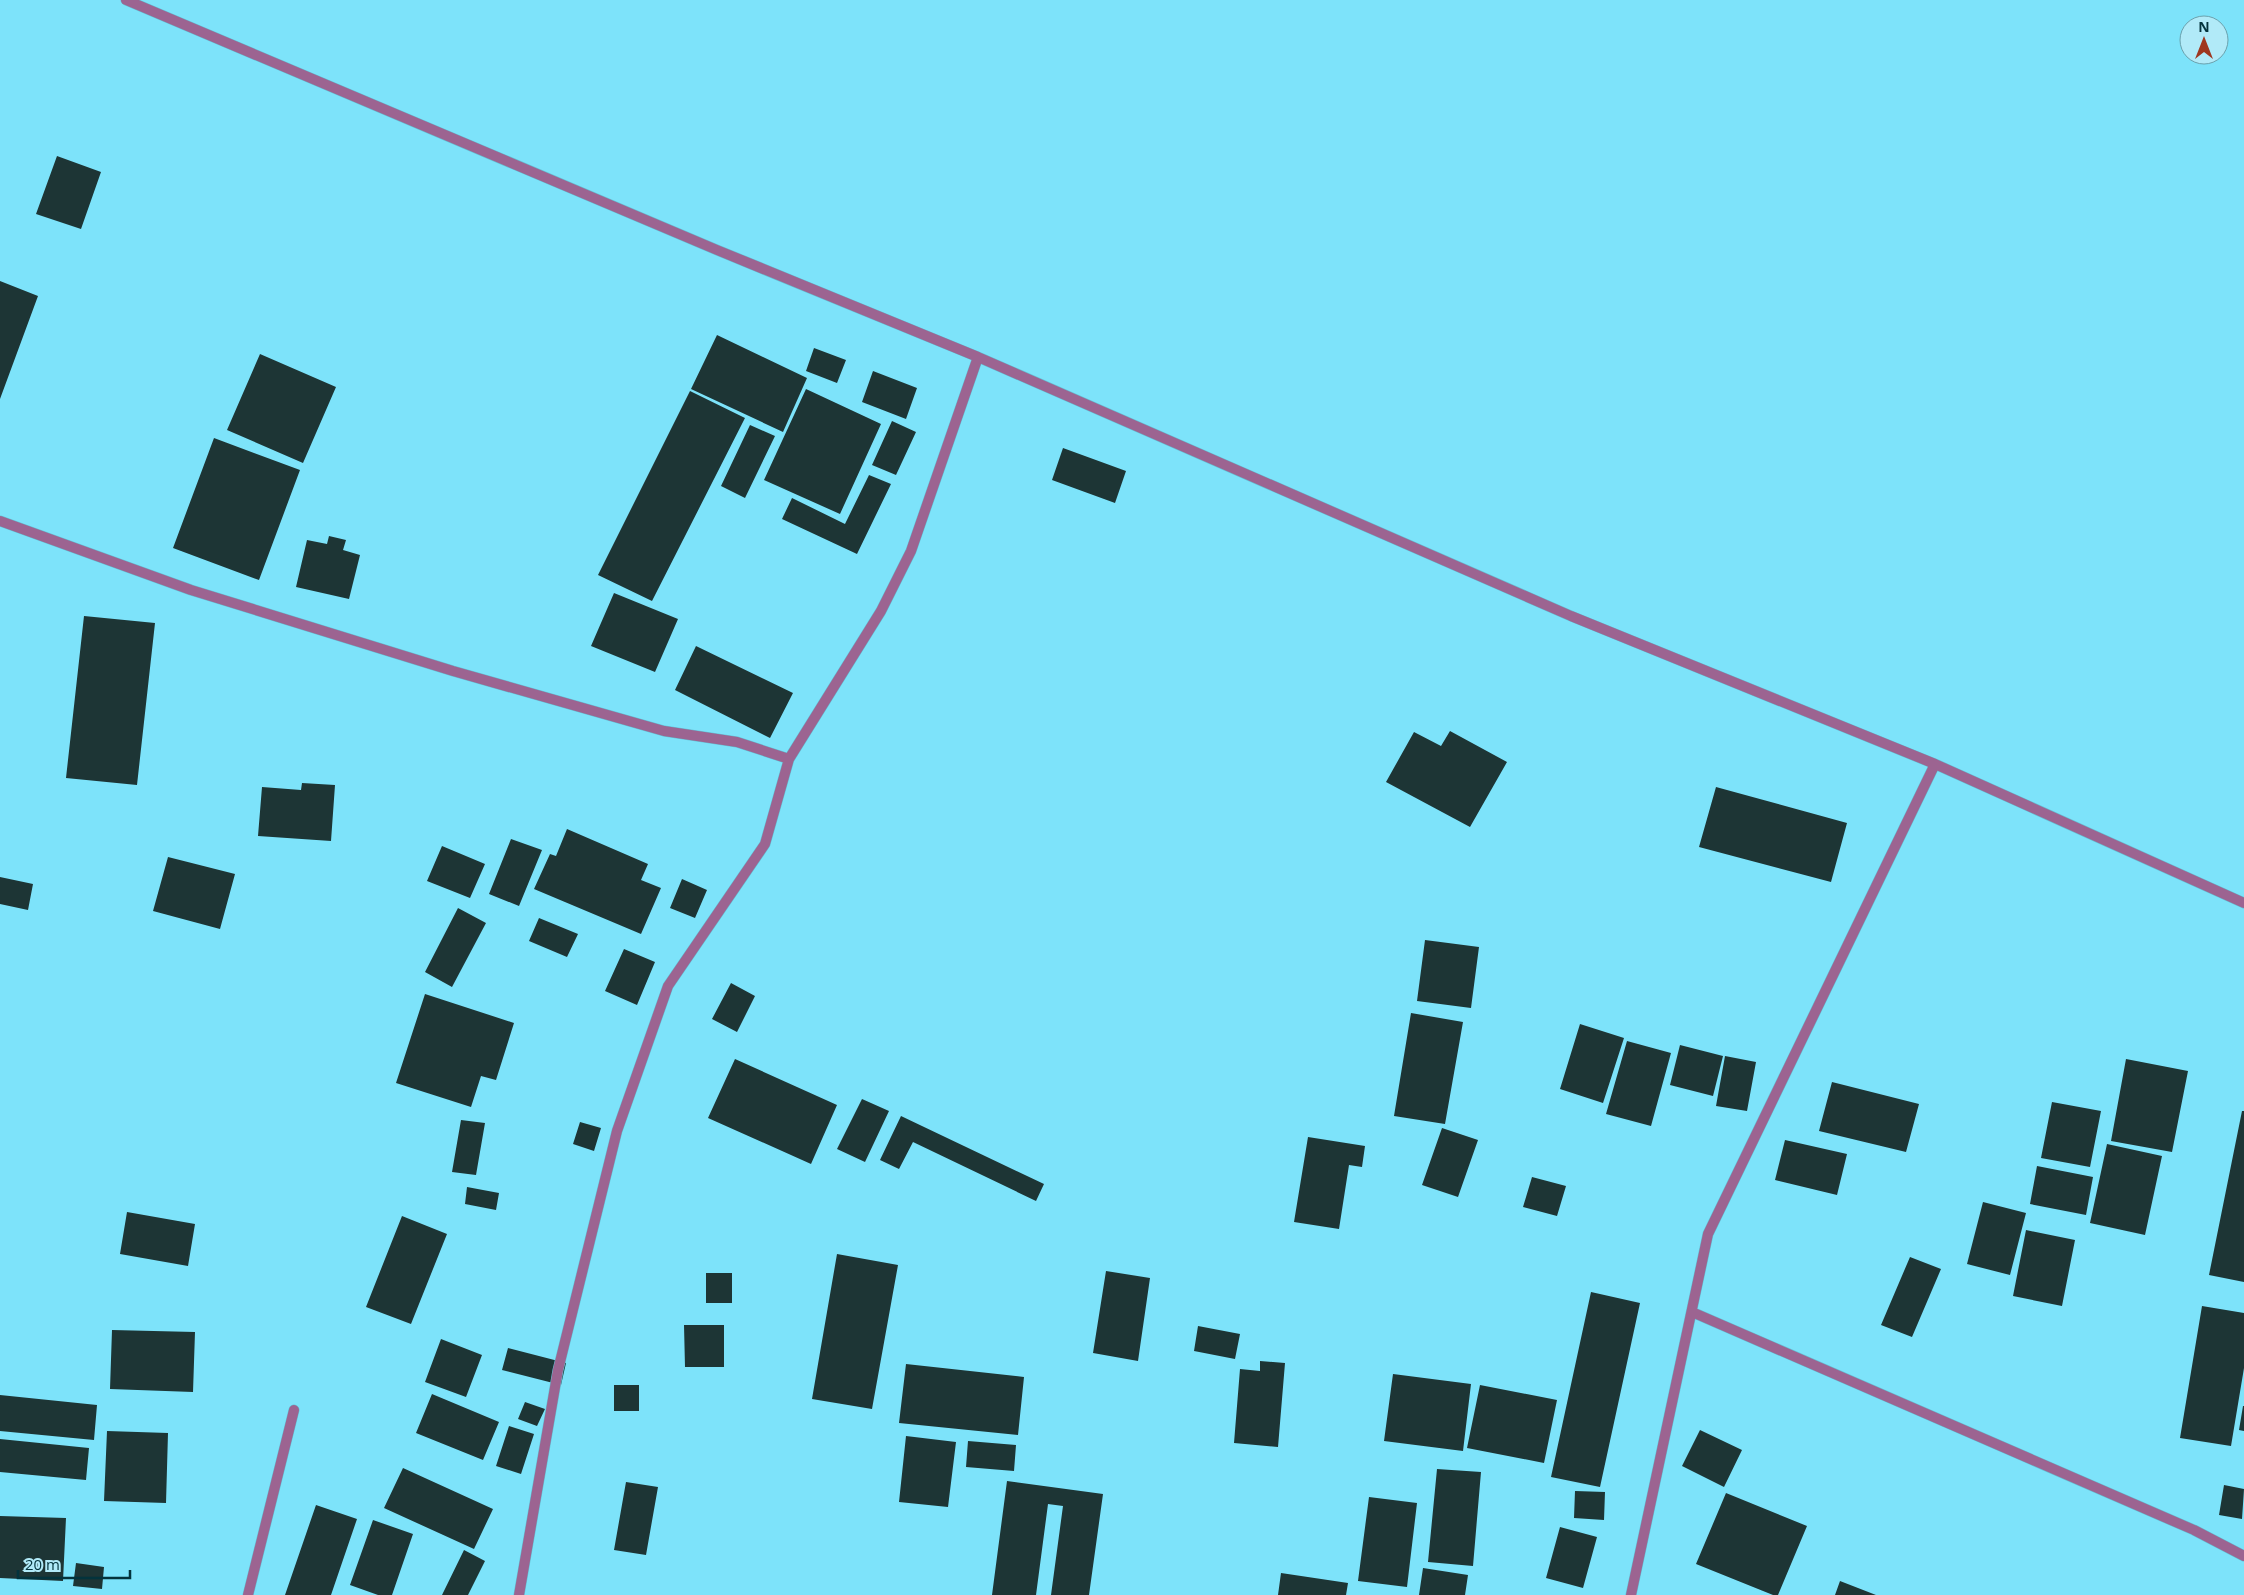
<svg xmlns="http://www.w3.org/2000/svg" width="2244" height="1595" font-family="'Open Sans',sans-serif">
<rect width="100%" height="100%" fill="#7de3fa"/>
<!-- building -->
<path fill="#1d3535" d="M 57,156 L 101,172 L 81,229 L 36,214 Z
M 0,281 L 38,296 L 0,399 Z
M 717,335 L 807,378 L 783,432 L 691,389 Z
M 814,348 L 846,360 L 837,383 L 806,371 Z
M 260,354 L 336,387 L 303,463 L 227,430 Z
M 873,371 L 917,388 L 906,419 L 862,402 Z
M 806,389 L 881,424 L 840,514 L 764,480 Z
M 690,391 L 745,418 L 652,601 L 598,575 Z
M 892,421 L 916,432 L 896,475 L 872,465 Z
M 750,425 L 775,436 L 745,498 L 721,486 Z
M 214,438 L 300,470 L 259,580 L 173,548 Z
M 1063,448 L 1126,471 L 1115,503 L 1052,480 Z
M 869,475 L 891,484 L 857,554 L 782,519 L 792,498 L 845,524 Z
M 329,536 L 346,540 L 343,550 L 360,555 L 349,599 L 296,587 L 307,540 L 327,544 Z
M 614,593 L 678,619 L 655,672 L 591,646 Z
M 84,616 L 155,623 L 137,785 L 66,778 Z
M 696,646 L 793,693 L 770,738 L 675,690 Z
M 1450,731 L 1507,762 L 1470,827 L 1386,782 L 1414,732 L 1441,746 Z
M 302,783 L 335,785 L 331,841 L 258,836 L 262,787 L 301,790 Z
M 1716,787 L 1847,823 L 1831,882 L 1699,847 Z
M 567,829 L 648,864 L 641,880 L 661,888 L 641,934 L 534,889 L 550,854 L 556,856 Z
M 511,839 L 542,850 L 519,906 L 489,894 Z
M 442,846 L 485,864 L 470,898 L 427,881 Z
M 168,857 L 235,874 L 220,929 L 153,911 Z
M 0,877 L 33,884 L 28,910 L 0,904 Z
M 682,879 L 707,890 L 695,918 L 670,908 Z
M 458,908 L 486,923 L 452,987 L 425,972 Z
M 539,918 L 578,934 L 567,957 L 529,941 Z
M 1425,940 L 1479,947 L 1471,1008 L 1417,1001 Z
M 624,949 L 655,962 L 637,1005 L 605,991 Z
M 731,983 L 755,996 L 737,1032 L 712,1019 Z
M 425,994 L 514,1023 L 496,1080 L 481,1076 L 471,1107 L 396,1083 Z
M 1411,1013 L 1463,1022 L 1445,1124 L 1394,1116 Z
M 1580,1024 L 1624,1038 L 1603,1103 L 1560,1089 Z
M 1627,1041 L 1671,1053 L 1651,1126 L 1606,1114 Z
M 1680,1045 L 1723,1056 L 1713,1096 L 1670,1085 Z
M 1725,1056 L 1756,1062 L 1747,1111 L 1716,1106 Z
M 735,1059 L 837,1105 L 811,1164 L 708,1118 Z
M 2126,1059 L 2188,1071 L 2172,1152 L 2111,1141 Z
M 1832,1082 L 1919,1104 L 1906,1152 L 1819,1131 Z
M 862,1099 L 889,1111 L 865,1162 L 837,1149 Z
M 2052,1102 L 2101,1111 L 2090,1167 L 2041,1158 Z
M 2242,1111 L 2244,1111 L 2244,1282 L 2209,1275 Z
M 901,1116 L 1044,1184 L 1036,1201 L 913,1142 L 899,1169 L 880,1160 Z
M 461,1120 L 485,1123 L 476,1175 L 452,1172 Z
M 580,1122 L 601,1128 L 594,1151 L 573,1144 Z
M 1442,1128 L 1478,1140 L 1458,1197 L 1422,1185 Z
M 1308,1137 L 1365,1146 L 1362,1167 L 1349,1165 L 1339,1229 L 1294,1222 Z
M 1785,1140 L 1847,1154 L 1837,1195 L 1775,1180 Z
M 2107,1144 L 2162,1156 L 2145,1235 L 2090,1223 Z
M 2037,1166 L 2093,1177 L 2086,1215 L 2030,1204 Z
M 1532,1177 L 1566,1186 L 1557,1216 L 1523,1207 Z
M 467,1187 L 499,1193 L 496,1210 L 465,1204 Z
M 1983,1202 L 2026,1213 L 2010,1275 L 1967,1264 Z
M 127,1212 L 195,1224 L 188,1266 L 120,1254 Z
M 402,1216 L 447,1234 L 411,1324 L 366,1307 Z
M 2026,1230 L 2075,1240 L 2062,1306 L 2013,1296 Z
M 837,1254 L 898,1265 L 872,1409 L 812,1399 Z
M 1910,1257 L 1941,1269 L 1912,1337 L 1881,1325 Z
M 1106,1271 L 1150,1278 L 1138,1361 L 1093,1353 Z
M 706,1273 L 732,1273 L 732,1303 L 706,1303 Z
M 1591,1292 L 1640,1303 L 1600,1487 L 1551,1477 Z
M 2202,1306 L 2244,1313 L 2244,1368 L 2231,1446 L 2180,1438 Z
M 684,1325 L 724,1325 L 724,1367 L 685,1367 Z
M 1198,1326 L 1240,1334 L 1235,1359 L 1194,1351 Z
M 112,1330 L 195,1332 L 193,1392 L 110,1389 Z
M 441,1339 L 482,1355 L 466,1397 L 425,1382 Z
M 508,1348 L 566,1363 L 561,1385 L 502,1370 Z
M 1260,1361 L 1285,1363 L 1278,1447 L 1234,1443 L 1240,1369 L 1260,1371 Z
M 906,1364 L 1024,1377 L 1018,1435 L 899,1423 Z
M 1393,1374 L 1471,1384 L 1463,1451 L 1384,1441 Z
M 614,1385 L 639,1385 L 639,1411 L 614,1411 Z
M 1480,1385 L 1557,1400 L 1544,1463 L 1467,1448 Z
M 432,1394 L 499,1422 L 483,1460 L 416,1433 Z
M 0,1395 L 97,1405 L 94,1440 L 0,1431 Z
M 525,1402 L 545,1409 L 537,1426 L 518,1419 Z
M 2243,1406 L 2244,1406 L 2244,1431 L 2239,1430 Z
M 509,1426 L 534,1434 L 521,1474 L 496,1466 Z
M 1700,1430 L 1742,1450 L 1724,1487 L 1682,1466 Z
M 107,1431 L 168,1433 L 166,1503 L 104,1501 Z
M 906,1436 L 956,1442 L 948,1507 L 899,1502 Z
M 0,1439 L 89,1448 L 86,1480 L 0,1472 Z
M 968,1441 L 1016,1445 L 1014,1471 L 966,1467 Z
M 403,1468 L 493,1509 L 474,1549 L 384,1508 Z
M 1437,1469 L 1481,1472 L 1473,1566 L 1428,1562 Z
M 1007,1481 L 1103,1494 L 1089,1595 L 1051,1595 L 1063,1506 L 1048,1504 L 1036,1595 L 992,1595 Z
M 626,1482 L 658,1487 L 646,1555 L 614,1550 Z
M 2224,1485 L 2244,1489 L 2242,1519 L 2219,1515 Z
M 1575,1491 L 1605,1492 L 1604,1520 L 1574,1518 Z
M 1726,1493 L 1807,1526 L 1778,1595 L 1773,1595 L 1696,1564 Z
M 1369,1497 L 1417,1503 L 1407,1587 L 1358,1581 Z
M 316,1505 L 357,1519 L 331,1595 L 285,1595 Z
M 0,1516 L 66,1518 L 63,1581 L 0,1578 Z
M 373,1520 L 413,1534 L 392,1595 L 378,1595 L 350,1585 Z
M 1560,1527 L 1597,1537 L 1583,1588 L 1546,1578 Z
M 464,1550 L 485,1561 L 468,1595 L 442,1595 Z
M 76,1563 L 104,1567 L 102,1589 L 73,1586 Z
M 1423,1568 L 1468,1575 L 1465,1595 L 1419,1595 Z
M 1281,1573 L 1348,1583 L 1346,1595 L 1278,1595 Z
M 1840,1581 L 1876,1595 L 1835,1595 Z"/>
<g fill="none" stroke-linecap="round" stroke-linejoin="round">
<defs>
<path id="minor" d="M 126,0 L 717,250 L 978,357 L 1571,616 L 1935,764 L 2244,903
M 0,521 L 191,590 L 453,671 L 664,731 L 737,742 L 789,759
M 1692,1312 L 2194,1530 L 2244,1556
M 248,1595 L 294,1410
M 519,1595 L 558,1370 L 617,1131 L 668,986 L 765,844 L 789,759 L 881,611 L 911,551 L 978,357
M 1631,1595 L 1708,1234 L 1935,764"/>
</defs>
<!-- minor casing -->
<use href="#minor" stroke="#65c0d4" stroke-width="11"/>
<!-- minor -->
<use href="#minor" stroke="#9c6491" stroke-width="10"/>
</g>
<!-- north arrow -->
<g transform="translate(2204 40)"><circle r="24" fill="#b1eaf8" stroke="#6ba1ad"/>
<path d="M0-4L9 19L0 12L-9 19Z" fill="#9f371f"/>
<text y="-8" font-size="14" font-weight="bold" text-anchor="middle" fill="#03333c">N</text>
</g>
<!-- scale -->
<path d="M18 1570v8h112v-8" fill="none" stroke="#03333c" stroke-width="2.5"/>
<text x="25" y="1570" font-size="15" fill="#03333c" stroke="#b1eaf8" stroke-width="4" paint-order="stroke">20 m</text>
</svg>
